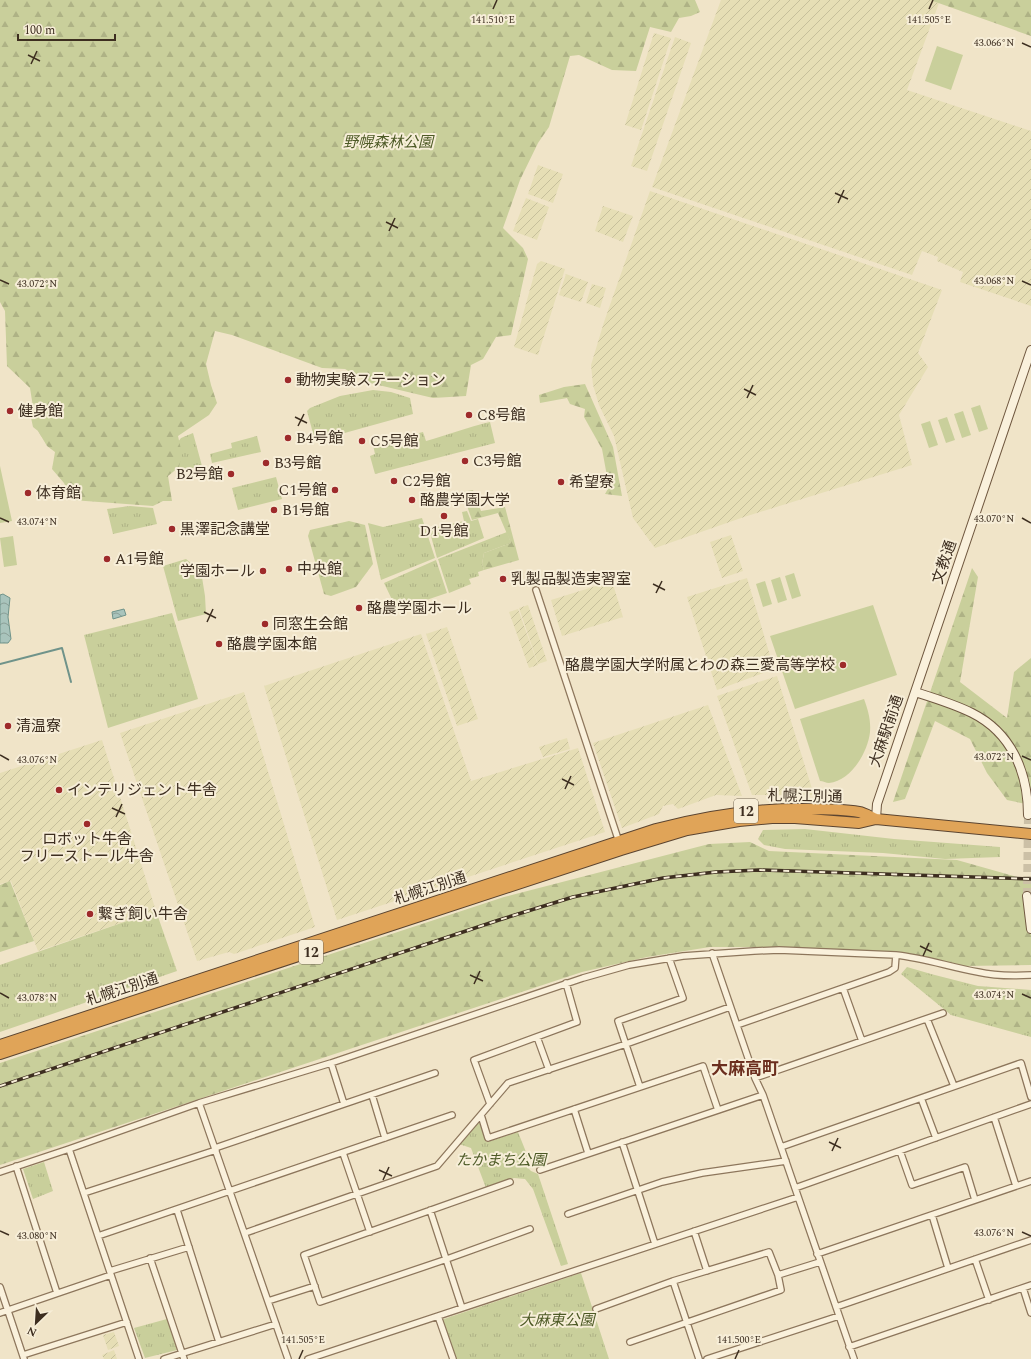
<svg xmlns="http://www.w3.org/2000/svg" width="1031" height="1359" font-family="Spectral,'Noto Sans JP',serif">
<defs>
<pattern id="farmland-furrows" width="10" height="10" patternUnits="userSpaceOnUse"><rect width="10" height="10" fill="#e6deb5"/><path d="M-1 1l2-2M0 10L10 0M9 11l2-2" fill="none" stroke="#c6bf9b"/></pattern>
<pattern id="grass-tufts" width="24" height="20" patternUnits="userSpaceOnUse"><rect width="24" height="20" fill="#c9cf9b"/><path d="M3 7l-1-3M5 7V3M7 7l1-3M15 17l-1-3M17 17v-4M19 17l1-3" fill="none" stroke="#aeb285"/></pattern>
<pattern id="forest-firs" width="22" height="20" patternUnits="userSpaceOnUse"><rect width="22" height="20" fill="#c9cf9b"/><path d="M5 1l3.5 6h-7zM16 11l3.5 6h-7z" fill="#aeb285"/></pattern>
<pattern id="water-waves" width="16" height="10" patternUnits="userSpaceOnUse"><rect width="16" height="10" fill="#a9c4bc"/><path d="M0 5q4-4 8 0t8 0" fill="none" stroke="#8ba098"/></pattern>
</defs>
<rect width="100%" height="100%" fill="#f0e4c8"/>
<!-- farmland -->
<path fill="url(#farmland-furrows)" d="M 721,0 L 930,0 L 939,3 L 907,90 L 1031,131 L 1031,306 L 960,282 L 963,272 L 937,261 L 938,257 L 922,251 L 912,275 L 652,187 Z
M 654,33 L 671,38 L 641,130 L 625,125 Z
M 675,37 L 691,43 L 647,171 L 631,166 Z
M 538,165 L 563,174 L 553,203 L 528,194 Z
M 650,191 L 942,290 L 918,353 L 928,367 L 899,415 L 912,465 L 744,517 L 655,548 L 633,518 L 614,436 L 599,405 L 593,385 L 591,365 L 604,322 Z
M 526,198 L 549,207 L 537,240 L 513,231 Z
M 603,206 L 633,216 L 623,242 L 595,231 Z
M 541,261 L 565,269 L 538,355 L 514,347 L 537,264 Z
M 566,274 L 588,282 L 581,302 L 559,295 Z
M 592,284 L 606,288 L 600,308 L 586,303 Z
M 731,535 L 743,571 L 722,578 L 710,542 Z
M 747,578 L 774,669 L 717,690 L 687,597 Z
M 612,581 L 623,617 L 562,636 L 551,600 Z
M 528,605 L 547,661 L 538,664 L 519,608 Z
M 518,609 L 538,665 L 529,668 L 509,612 Z
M 447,627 L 478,719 L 457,726 L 426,634 Z
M 421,634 L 471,781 L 578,748 L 605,832 L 337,920 L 264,686 Z
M 777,676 L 814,795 L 752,795 L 717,696 Z
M 244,692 L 315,927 L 234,954 L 229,952 L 197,961 L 120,733 Z
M 708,705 L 742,796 L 716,795 L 678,809 L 673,804 L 663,806 L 659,814 L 622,828 L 593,743 Z
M 567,738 L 570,749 L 543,757 L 539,747 Z
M 102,740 L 156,911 L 38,951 L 11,881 L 0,884 L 0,773 Z
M 114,1332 L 119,1346 L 108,1350 L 103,1335 Z
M 114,1350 L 117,1359 L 104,1359 L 102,1355 Z"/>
<!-- grass -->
<path fill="url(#grass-tufts)" d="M 373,390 L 391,392 L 410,398 L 413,414 L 341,434 L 339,431 L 314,437 L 307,411 L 310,408 L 340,396 Z
M 490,422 L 495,443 L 375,474 L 370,456 L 375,454 L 373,445 L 392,440 L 394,448 L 417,442 L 415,434 L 423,432 L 426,441 C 447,435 468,427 490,422 Z
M 193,433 L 202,466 L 180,471 L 174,447 L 181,438 Z
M 257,436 L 261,452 L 212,463 L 210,454 L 232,448 L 231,443 Z
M 276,477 L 282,499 L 238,510 L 232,488 Z
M 130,506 L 153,508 L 157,524 L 113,534 L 107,509 Z
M 467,511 L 471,521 L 478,519 L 484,538 L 437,558 L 429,529 L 464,521 L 462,512 Z
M 422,518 L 435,558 L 381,580 L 368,523 L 383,527 Z
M 507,532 L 511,543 L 484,553 L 482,564 L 484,570 L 478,572 L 479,576 L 469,579 L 471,584 L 449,593 L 438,559 Z
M 186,559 L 201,571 L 205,596 L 206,614 L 178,621 L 163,566 Z
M 436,560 L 447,593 L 397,610 L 384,583 Z
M 172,613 L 198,699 L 108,728 L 84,635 Z
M 805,829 L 894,839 L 1000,847 L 1000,857 L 945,859 L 883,853 L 785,849 L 764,845 L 758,839 L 763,830 Z
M 156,911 L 177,971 L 0,1032 L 0,965 Z
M 907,967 L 931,974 L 978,986 L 1031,990 L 1031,1037 L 951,1015 L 901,974 Z
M 478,1123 L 481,1124 L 487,1142 L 518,1132 L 530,1162 L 527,1167 L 531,1171 L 538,1174 L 568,1264 L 561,1266 L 533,1189 L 525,1179 L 514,1178 L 486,1188 L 471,1148 L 459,1144 Z
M 44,1162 L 53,1191 L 33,1199 L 23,1169 Z
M 581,1273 L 609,1359 L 455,1359 L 441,1320 Z
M 167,1319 L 177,1350 L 145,1358 L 134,1328 Z"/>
<!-- forest -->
<path fill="url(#forest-firs)" d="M 0,0 L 695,0 L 700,12 L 691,16 L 679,18 L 671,32 L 650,27 L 636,71 L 612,70 L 579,55 L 570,56 L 549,127 L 538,143 L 520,180 L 503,228 L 523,248 L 528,259 L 511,335 L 496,337 L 483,359 L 471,365 L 466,396 L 433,398 L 370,383 L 345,369 L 322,368 L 232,335 L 215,331 L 206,364 L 211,385 L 217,403 L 209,415 L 178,436 L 182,454 L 179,467 L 168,476 L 172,501 L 163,501 L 153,506 L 72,500 L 64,483 L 52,469 L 55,452 L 47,446 L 38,431 L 33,427 L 30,413 L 33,407 L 30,388 L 7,366 L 5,311 L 0,302 Z
M 930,0 L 1031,0 L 1031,36 Z
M 585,384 L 613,447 L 622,496 L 605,494 L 609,487 L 602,449 L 584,417 L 585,409 L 570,404 L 567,398 L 540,403 L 539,395 L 564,387 Z
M 473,490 L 481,511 L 505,507 L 519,560 L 484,570 L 482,564 L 484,553 L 511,543 L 498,513 L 472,520 L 462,492 Z
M 349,521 L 365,525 L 373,564 L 356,587 L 331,596 L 324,594 L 308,536 L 310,530 Z
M 972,568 L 978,577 L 960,682 L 1007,718 L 1014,672 L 1031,658 L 1031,805 L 1007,800 L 987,773 L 970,739 L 935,721 L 905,799 L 893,802 Z
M 750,842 L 769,851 L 957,860 L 1031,881 L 1031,965 L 963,966 L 894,957 L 815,949 L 770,947 L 710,947 L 647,957 L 582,972 L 0,1165 L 0,1063 L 504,897 L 709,844 Z
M 10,881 L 34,941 L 0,952 L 0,885 Z
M 914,971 L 982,990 L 1031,991 L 1031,1034 L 952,1012 L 905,977 Z"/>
<!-- garden -->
<path fill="#c9cf9b" d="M 937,46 L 963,55 L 951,90 L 925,81 Z
M 980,405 L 988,429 L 979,432 L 971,408 Z
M 963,411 L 971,435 L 962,438 L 954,414 Z
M 947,417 L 955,440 L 946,443 L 938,420 Z
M 930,421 L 938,445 L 929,448 L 921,424 Z
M 0,466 L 12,521 L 0,523 Z
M 13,536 L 17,565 L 4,567 L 0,538 Z
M 794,573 L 801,596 L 792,599 L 785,576 Z
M 780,577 L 787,600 L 778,603 L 771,580 Z
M 765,581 L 772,604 L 763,607 L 756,584 Z
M 873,605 L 897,675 L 795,709 L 770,636 Z
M 864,699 C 868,710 871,720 870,732 C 868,752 851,781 829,783 C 826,783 823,781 820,781 L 800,719 Z"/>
<!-- water -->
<path fill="url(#water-waves)" stroke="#6f938a" d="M 3,594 L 10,598 L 8,617 L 11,639 L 8,643 L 0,643 L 0,595 Z
M 124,609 L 126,615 L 113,619 L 112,612 Z"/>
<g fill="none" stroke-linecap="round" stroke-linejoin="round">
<!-- stream -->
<path stroke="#6f938a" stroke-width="2" d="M 0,664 L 62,648 L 71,682"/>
<!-- secondary-tunnel -->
<path stroke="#ccc0a6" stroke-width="8" stroke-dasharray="8 4" stroke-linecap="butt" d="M 1027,896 L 1028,815"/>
<defs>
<path id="street" d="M 536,590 L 619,842
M 712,953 L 755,1078 L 763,1095 L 854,1359
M 843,988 L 862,1041
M 927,1019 L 954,1086
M 737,1025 L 889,972 L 895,968 L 896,955
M 537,1037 L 549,1070
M 331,1063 L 344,1104
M 755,1078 L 943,1013
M 640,1087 L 618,1021 L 683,998 L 669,958
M 372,1095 L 385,1138
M 921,1098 L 936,1138
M 199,1103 L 288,1359
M 490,1104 L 474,1060 L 577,1022 L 566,983
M 574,1109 L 588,1153
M 481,1115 L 488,1138 L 703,1066 L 718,1110
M 994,1117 L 1016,1186
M 622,1142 L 655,1244
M 781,1147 L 1021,1063 L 1031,1097
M 215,1148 L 435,1073
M 69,1149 L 139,1359
M 900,1151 L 912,1185 L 965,1167 L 975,1200
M 343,1153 L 370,1232
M 16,1166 L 57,1293
M 540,1170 L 763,1095
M 0,1172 L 69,1149 L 199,1103 L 331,1063 L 583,978 L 629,965 L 683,956 L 754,951 L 779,950 L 896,955 C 924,958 950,967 978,972 C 995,976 1013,976 1031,975
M 510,1182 L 304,1255 L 320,1302 L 447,1259 L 530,1229
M 795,1188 L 1031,1104
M 84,1193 L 216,1150
M 177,1210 L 219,1342
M 430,1210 L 462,1308
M 568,1214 L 662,1182 L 702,1173 L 786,1161
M 932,1215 L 948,1268
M 694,1231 L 707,1271
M 245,1233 L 437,1166 L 508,1083 L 626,1044 L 730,1007
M 98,1236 L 452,1115
M 817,1254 L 1031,1181
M 150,1258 L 184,1359
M 975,1259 L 989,1300
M 110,1271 L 189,1247
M 778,1275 L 820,1262
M 673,1281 L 699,1359
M 0,1287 L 24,1359
M 1023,1288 L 1031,1313
M 268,1301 L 315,1286
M 836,1307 L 1031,1240
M 596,1309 L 673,1281 L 769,1252 L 778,1275 L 781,1290 L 630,1342
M 0,1313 L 111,1275
M 438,1316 L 453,1359
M 849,1347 L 1031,1285
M 23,1355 L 127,1322
M 164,1359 L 276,1324
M 308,1359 L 798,1197
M 707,1359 L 839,1316"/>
<path id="secondary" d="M 915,692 C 934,698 954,704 972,713 C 1012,733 1028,773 1028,815
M 876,819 L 877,804 L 1031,350
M 1027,896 L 1031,929"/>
<path id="highway" d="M 0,1045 L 656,829 C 706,816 756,808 807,809 C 824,809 843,809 859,812 C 865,813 871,817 876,819
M 0,1054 L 621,850 L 687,830 L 739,821 L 772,818 L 795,818 L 859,823 L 876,819 L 1031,834"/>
</defs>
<!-- street casing -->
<use href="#street" stroke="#8d765c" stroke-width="8"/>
<!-- secondary casing -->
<use href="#secondary" stroke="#6f573f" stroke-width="10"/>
<!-- highway casing -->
<use href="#highway" stroke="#5b4430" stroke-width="12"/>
<!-- street -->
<use href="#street" stroke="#faf1dc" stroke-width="5.5"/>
<!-- secondary -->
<use href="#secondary" stroke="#faf1dc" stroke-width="8"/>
<!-- highway -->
<use href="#highway" stroke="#e0a458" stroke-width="10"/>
<defs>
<path id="rail" d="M 0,1086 L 499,920 L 573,897 L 663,878 L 716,872 L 759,870 L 1031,879"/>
</defs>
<!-- rail casing -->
<use href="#rail" stroke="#3d2e20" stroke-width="3.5"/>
<!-- rail -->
<use href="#rail" stroke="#f7eed8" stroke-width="2" stroke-dasharray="6" stroke-linecap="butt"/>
</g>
<!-- ticks -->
<path fill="none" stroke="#3d2e20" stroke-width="1.5" d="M 493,9 L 497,0M 929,9 L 933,0M 1022,43 L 1031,47M 28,55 L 40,61M 31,64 L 37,51M 835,193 L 848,199M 838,203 L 844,190M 386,222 L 398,228M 389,231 L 395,218M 0,280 L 9,284M 1022,281 L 1031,285M 744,389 L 756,395M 747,398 L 753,385M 295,417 L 307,423M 298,426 L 304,414M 0,518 L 9,522M 1022,518 L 1031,523M 653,584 L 665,590M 656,593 L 662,581M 204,612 L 216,618M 207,622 L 213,609M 0,755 L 9,760M 1022,756 L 1031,760M 562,779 L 574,785M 565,789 L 571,776M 112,808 L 125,814M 116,817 L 122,804M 920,946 L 932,952M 923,956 L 929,943M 470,975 L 483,981M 474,984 L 480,971M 0,993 L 9,998M 1022,994 L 1031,998M 829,1142 L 841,1148M 832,1151 L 838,1138M 379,1170 L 392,1176M 383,1180 L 389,1167M 0,1231 L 9,1235M 1022,1232 L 1031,1236M 299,1359 L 303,1350M 735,1359 L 739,1350"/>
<!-- markers -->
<g fill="#9e2a2b" stroke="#f7eed8" stroke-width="1.5">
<circle cx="288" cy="380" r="4"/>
<circle cx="10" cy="411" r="4"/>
<circle cx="469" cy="415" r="4"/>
<circle cx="288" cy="438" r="4"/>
<circle cx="362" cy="441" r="4"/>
<circle cx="465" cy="461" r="4"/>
<circle cx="266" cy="463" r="4"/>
<circle cx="231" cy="474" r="4"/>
<circle cx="394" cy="481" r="4"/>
<circle cx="561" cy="482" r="4"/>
<circle cx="335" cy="490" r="4"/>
<circle cx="28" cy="493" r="4"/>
<circle cx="412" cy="500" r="4"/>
<circle cx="274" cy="510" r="4"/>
<circle cx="444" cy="516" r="4"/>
<circle cx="172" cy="529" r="4"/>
<circle cx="107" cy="559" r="4"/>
<circle cx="289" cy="569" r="4"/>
<circle cx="263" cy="571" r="4"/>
<circle cx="503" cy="579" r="4"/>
<circle cx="359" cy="608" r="4"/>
<circle cx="265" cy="624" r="4"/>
<circle cx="219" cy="644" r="4"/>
<circle cx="843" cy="665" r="4"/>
<circle cx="8" cy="726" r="4"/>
<circle cx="59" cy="790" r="4"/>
<circle cx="87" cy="824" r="4"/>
<circle cx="90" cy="914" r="4"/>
</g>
<g text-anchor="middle" stroke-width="4" stroke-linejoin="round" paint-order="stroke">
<!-- shield labels -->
<g fill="#f7eed8" stroke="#756857" stroke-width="1">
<rect x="734" y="799" width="24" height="24" rx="3"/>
<rect x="299" y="940" width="24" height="24" rx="3"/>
</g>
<g font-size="14" font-weight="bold" fill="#3d2e20">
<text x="746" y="816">12</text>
<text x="311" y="957">12</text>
</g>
<!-- park labels -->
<g font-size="15" font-style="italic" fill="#4d5a26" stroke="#f7eed8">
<text x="388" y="147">野幌森林公園</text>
<text x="501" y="1165">たかまち公園</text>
<text x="557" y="1325">大麻東公園</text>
</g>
<!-- poi labels -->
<g font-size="15" fill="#3d2e20" stroke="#f7eed8" text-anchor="start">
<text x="296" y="385">動物実験ステーション</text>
<text x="18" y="416">健身館</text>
<text x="477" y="420">C8号館</text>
<text x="296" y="443">B4号館</text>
<text x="370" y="446">C5号館</text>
<text x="473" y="466">C3号館</text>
<text x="274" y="468">B3号館</text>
<text x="223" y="479" text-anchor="end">B2号館</text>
<text x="402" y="486">C2号館</text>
<text x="569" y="487">希望寮</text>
<text x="327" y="495" text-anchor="end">C1号館</text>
<text x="36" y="498">体育館</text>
<text x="420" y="505">酪農学園大学</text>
<text x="282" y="515">B1号館</text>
<text x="180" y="534">黒澤記念講堂</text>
<text x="444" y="536" text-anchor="middle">D1号館</text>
<text x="115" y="564">A1号館</text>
<text x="297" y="574">中央館</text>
<text x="255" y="576" text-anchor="end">学園ホール</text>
<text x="511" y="584">乳製品製造実習室</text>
<text x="367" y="613">酪農学園ホール</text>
<text x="273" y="629">同窓生会館</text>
<text x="227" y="649">酪農学園本館</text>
<text x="835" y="670" text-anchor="end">酪農学園大学附属とわの森三愛高等学校</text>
<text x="16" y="731">清温寮</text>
<text x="67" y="795">インテリジェント牛舎</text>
<text x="87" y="844" text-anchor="middle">ロボット牛舎<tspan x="87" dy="17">フリーストール牛舎</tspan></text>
<text x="98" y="919">繋ぎ飼い牛舎</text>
</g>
<!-- street labels -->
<g font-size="15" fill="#3d2e20" stroke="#f7eed8">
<text transform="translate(944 562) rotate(-71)" y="5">文教通</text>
<text transform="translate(886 731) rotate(-71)" y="5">大麻駅前通</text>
<text transform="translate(805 796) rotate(1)" y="5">札幌江別通</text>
<text transform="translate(430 888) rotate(-18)" y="5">札幌江別通</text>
<text transform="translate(122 989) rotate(-18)" y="5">札幌江別通</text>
</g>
<!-- quarter labels -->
<g font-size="17" font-weight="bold" fill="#6b2e1e" stroke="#f7eed8">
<text x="745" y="1074">大麻高町</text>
</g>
</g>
<g font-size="10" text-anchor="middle" fill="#3d2e20" stroke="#f7eed8" stroke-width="4" stroke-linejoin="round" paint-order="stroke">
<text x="493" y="23">141.510°E</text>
<text x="929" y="23">141.505°E</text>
<text x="994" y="46">43.066°N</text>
<text x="994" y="284">43.068°N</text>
<text x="37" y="287">43.072°N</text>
<text x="994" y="522">43.070°N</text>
<text x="37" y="525">43.074°N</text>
<text x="994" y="760">43.072°N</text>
<text x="37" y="763">43.076°N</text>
<text x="994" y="998">43.074°N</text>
<text x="37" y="1001">43.078°N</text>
<text x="994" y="1236">43.076°N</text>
<text x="37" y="1239">43.080°N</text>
<text x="303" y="1343">141.505°E</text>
<text x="739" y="1343">141.500°E</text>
</g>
<!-- north arrow -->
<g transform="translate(36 1323) rotate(205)" stroke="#f7eed8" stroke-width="3" paint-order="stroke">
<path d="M0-3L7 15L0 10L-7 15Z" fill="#3d2e20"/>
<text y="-6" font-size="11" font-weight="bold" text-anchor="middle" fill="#3d2e20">N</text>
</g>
<!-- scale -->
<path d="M18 34v6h97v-6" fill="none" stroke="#3d2e20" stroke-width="2"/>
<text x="24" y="34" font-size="12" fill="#3d2e20" stroke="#f7eed8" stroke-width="3" paint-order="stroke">100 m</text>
</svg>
